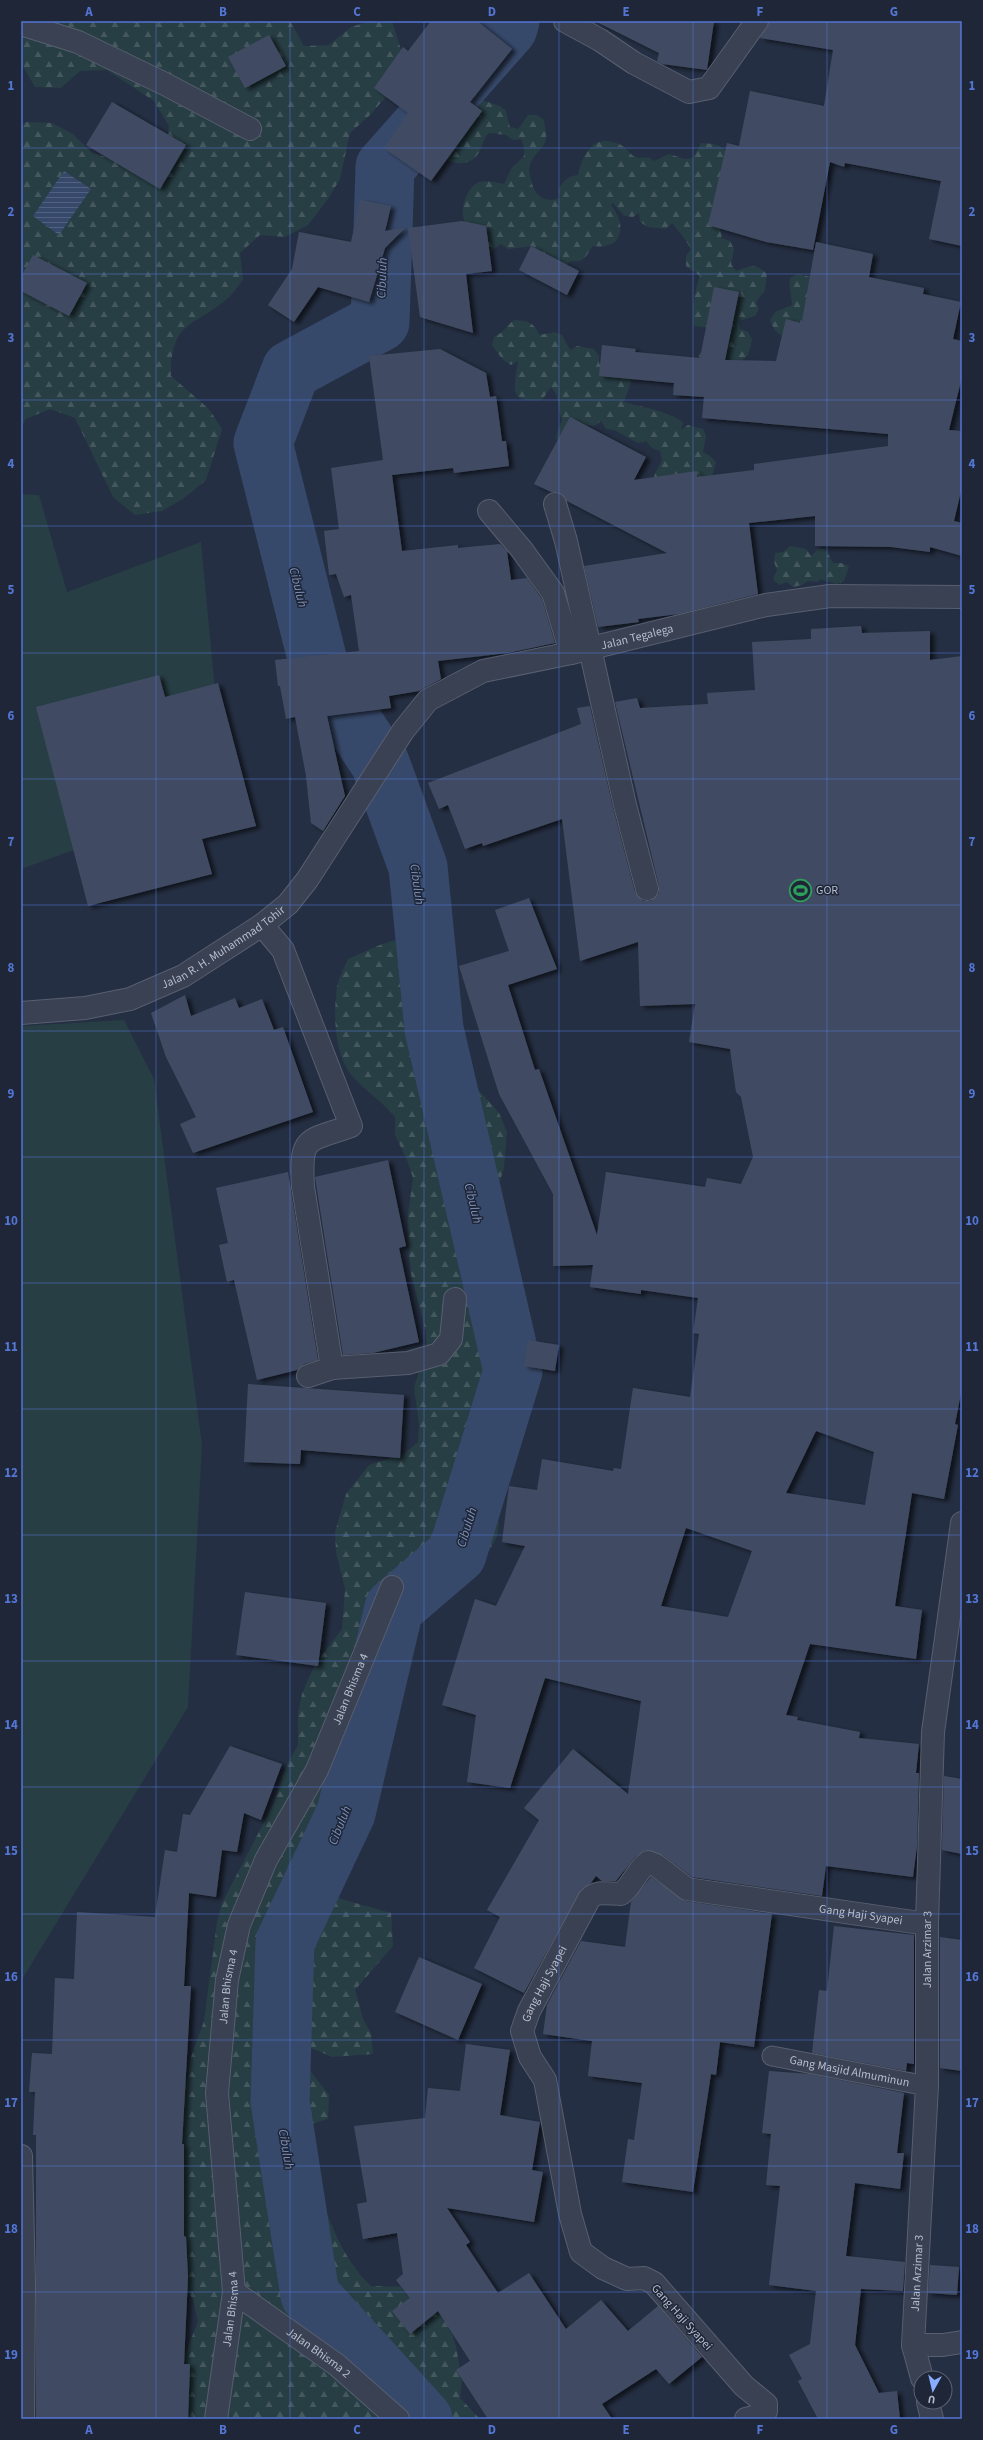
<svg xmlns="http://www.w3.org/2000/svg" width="983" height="2440" font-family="'Source Sans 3',sans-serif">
<defs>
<pattern id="forest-firs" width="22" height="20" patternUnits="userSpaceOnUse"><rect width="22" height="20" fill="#273e44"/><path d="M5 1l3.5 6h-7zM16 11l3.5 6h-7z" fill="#44585e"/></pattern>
<pattern id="water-rules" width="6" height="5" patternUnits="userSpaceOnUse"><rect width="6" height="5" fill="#37496b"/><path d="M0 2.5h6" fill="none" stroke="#52617f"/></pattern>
<filter id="shadow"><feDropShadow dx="4.5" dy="2.5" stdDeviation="2" flood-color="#0009"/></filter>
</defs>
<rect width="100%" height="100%" fill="#252f43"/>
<!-- green -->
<path fill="#273e44" d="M 21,494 L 39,495 L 67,592 L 201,542 L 223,775 L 202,804 L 21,869 Z
M 124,1020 L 154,1079 L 202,1445 L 188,1707 L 21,1981 L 21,1026 Z"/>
<!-- forest -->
<path fill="url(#forest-firs)" d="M 21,21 L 290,21 L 304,46 L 329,45 L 351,27 L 370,21 L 392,21 L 401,50 L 397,75 L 386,97 L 369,116 L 350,133 L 340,179 L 328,199 L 308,225 L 285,237 L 260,235 L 240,253 L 243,280 C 238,286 233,294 227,299 C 192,328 171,321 171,376 L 209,409 L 222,429 L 206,480 L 184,498 L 162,511 L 135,515 L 113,497 L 75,418 L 50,409 L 26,419 L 21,427 L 21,127 L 26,122 L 52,123 L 73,134 L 92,153 L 143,167 L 165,153 L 169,126 L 154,101 L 107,70 L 80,71 L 61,88 L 35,87 L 21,63 Z
M 469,96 L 500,106 L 506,111 L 510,127 L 518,129 L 528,115 L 537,115 L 544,120 C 544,126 547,133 546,139 C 544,149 532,155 530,165 C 528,171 530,174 531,180 C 534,195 544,204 560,198 L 558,190 C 563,181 568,176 578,175 C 583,153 594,133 619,144 C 632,150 629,161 648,157 L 654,161 L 669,154 L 685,159 L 693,158 L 701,143 C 715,144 723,144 730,157 L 725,217 L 720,230 L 722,238 L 730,241 L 734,249 L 731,264 L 736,271 C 750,266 756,263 767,274 L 765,290 L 756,302 L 759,309 L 755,316 L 739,321 L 740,329 L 748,332 L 752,339 L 748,355 L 741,361 L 697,362 L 700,353 L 706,346 L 710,328 L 694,326 C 691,314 695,288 700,276 L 686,266 L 686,256 L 691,249 C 688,243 677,229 672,223 L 666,229 L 648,227 L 640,222 L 639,213 L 633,217 L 624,216 L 613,203 L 611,205 C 627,225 624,250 593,246 C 585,256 586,263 570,261 L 565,267 L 536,255 L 533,246 L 508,249 L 501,244 L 488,253 C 481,243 470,233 465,223 C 459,211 466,187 479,182 C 487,180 497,183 504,184 L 511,169 L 524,156 L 524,147 L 521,139 L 513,140 L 506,135 L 489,133 C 483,139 483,145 479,152 C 470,169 452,163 439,157 Z
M 838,268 L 791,339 C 779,335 774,332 770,320 L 775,312 L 792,305 C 792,295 788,288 790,278 L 798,274 L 816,278 Z
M 514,320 C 526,320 536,323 539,335 L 555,332 L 562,335 L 570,350 L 577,346 L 594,349 L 599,356 L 599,364 L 607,363 L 632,379 L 624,402 C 644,408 665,410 683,422 L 681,430 L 688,425 L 703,429 L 706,436 L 703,452 L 710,456 L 716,462 L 712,477 L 695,477 L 656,484 L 654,476 L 662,460 L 660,451 L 652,448 L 646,441 L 638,443 L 614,430 L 606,429 L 601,421 L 594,426 L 586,425 L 582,432 L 558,445 L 556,436 L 562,420 C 557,408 561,398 551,387 L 542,400 C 506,404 515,386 518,361 L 511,365 L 503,360 L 492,345 L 494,337 C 503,333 506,326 514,320 Z
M 790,546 L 806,549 L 811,556 L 817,550 L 825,548 L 833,563 L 841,563 L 849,566 L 844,581 L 836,584 L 820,579 L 818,582 L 808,581 L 802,585 L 793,587 L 787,582 L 779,585 L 773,579 L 777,570 L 774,562 L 775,553 L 783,552 Z
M 403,938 L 424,939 L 434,954 L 438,990 L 451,1022 L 467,1077 L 499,1113 L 507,1132 L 504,1168 L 494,1200 L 508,1237 L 509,1255 L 504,1292 L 509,1329 L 522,1385 L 521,1421 L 513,1472 L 496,1506 C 503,1532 496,1542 480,1562 L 445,1547 L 404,1575 L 397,1612 L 350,1715 L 346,1732 L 376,1748 L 355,1778 L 343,1805 L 310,1824 L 303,1878 L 322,1882 L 341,1899 L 391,1913 L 393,1946 L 355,1990 L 363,2019 L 371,2033 L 373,2054 L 332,2057 L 283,2036 L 329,2095 L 328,2119 L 308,2125 C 307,2136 305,2147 307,2159 C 308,2165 313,2172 315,2178 C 327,2216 342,2259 371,2286 L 406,2287 L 437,2309 L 450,2327 L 456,2346 L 462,2381 L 460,2398 L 480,2419 L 187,2419 L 175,2378 L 198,2322 L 193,2300 L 182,2282 L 167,2143 L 188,2076 L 191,2057 L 204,2021 L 217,1922 L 222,1903 L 274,1803 L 287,1764 L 298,1745 L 298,1713 L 302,1694 L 310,1675 L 319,1659 L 342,1629 L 345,1589 L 336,1552 L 335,1532 L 346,1494 L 369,1465 L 404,1454 L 418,1442 L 419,1424 L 414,1387 L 426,1351 L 426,1332 L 411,1274 L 409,1254 L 408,1214 L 413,1178 L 407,1160 L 395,1135 L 395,1117 C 383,1102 368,1093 355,1079 C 334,1058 333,1015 337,988 C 338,979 344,968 348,959 L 382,944 Z"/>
<!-- water -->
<path fill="url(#water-rules)" d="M 64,171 L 91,189 L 59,235 L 33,216 Z"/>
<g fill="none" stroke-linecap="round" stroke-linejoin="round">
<!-- river -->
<path stroke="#37496b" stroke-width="59" d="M 423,2419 L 310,2295 L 280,2101 L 285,1942 L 346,1813 L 394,1608 L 457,1554 L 513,1371 L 434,1029 L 418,867 L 380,763 L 321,674 L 263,443 L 291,370 L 380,322 L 385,167 L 508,28 L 510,21"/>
</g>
<!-- building -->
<path fill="#404c63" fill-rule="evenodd" filter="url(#shadow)" d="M 431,21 L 477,21 L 512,49 L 470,102 L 482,111 L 431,181 L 384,148 L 408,113 L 374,88 L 403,47 L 408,51 Z
M 595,21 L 714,21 L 707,70 L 662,64 L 657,61 L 659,53 Z
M 769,21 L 962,21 L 962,246 L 929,239 L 941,181 L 845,163 L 844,167 L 830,162 L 813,250 L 766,242 L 708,225 L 727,143 L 739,146 L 750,91 L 824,106 L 833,50 L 760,38 Z
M 269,35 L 286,66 L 245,88 L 228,57 Z
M 112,102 L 186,145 L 160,189 L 86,145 Z
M 360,200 L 391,206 L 385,231 L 405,228 L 385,248 L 369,302 L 318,287 L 294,322 L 268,305 L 292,269 L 299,232 L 351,242 Z
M 462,221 L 486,226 L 492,271 L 466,274 L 473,333 L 420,317 L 408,228 Z
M 816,242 L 873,254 L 869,277 L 924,288 L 923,294 L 961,302 L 953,339 L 962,341 L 962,377 L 949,430 L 962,431 L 962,487 L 954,521 L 962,523 L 962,556 L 930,547 L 930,552 L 891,547 L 815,546 L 815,516 L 749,523 L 758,594 L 679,614 L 638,619 L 639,622 L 598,627 L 584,566 L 667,553 L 567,501 L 558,492 L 551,492 L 534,484 L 570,417 L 646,457 L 634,480 L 697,471 L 697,477 L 754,470 L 754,464 L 888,446 L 888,434 L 702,418 L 704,397 L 673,395 L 674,383 L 599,376 L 602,345 L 636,349 L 635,352 L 700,358 L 714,287 L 739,292 L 725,360 L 776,361 L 786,319 L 800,323 L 800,320 L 802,321 Z
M 531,246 L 579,271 L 567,295 L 519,270 Z
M 33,255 L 87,283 L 69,316 L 21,291 L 21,277 Z
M 440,349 L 486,373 L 490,397 L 496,396 L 502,441 L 506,441 L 509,466 L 454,473 L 453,468 L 392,475 L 402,551 L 458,545 L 458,548 L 500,544 L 507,551 L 511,580 L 527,578 L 542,599 L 555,643 L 508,653 L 438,661 L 441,679 L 419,691 L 389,696 L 391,708 L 327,716 L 345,796 L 323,831 L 311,823 L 306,776 L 295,717 L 286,719 L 280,686 L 278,686 L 275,660 L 359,651 L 351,595 L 344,597 L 336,574 L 329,575 L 324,531 L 339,529 L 331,468 L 383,460 L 369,356 Z
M 861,626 L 862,633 L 930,631 L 930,660 L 962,656 L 962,1388 L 955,1424 L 958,1425 L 944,1499 L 912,1493 L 895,1606 L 922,1610 L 916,1659 L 810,1644 L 786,1715 L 798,1717 L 797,1720 L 860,1732 L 859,1738 L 919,1744 L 916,1773 L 919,1773 L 917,1846 L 913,1877 L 826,1866 L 822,1896 L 692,1877 L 663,1855 L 645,1850 L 635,1857 L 616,1881 L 602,1881 L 596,1876 L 591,1883 L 581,1890 L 524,1993 L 474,1968 L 500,1917 L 487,1910 L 539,1820 L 524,1808 L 573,1749 L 628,1794 L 641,1701 L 545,1678 L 510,1788 L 467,1782 L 476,1715 L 442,1705 L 475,1599 L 496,1606 L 525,1546 L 502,1542 L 509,1486 L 537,1490 L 542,1459 L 613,1471 L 614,1468 L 621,1469 L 633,1388 L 690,1397 L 699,1334 L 693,1333 L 698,1298 L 641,1290 L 641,1294 L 590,1287 L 593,1265 L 553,1266 L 553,1194 L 499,1094 L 459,966 L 509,951 L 495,910 L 529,898 L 557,969 L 508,985 L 535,1070 L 539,1069 L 597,1235 L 606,1172 L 705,1187 L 707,1178 L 741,1184 L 753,1157 L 741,1097 L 736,1092 L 730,1049 L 689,1042 L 695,1004 L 640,1006 L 638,942 L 580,961 L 562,819 L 483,846 L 482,843 L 465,849 L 448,805 L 439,809 L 428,783 L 581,724 L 577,708 L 590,706 L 613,808 L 635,892 L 643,901 L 651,901 L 659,893 L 659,886 L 615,702 L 637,698 L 640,708 L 708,704 L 707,693 L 755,690 L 752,642 L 811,639 L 811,629 ZM 816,1431 L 874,1452 L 865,1505 L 786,1493 ZM 686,1528 L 752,1551 L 728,1617 L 661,1606 Z
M 159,675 L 165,697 L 218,683 L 256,826 L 202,839 L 212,874 L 88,906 L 36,707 Z
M 185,995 L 191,1016 L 235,998 L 239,1008 L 262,999 L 274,1030 L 283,1027 L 313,1112 L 193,1153 L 180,1124 L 196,1117 L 166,1057 L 151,1013 Z
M 388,1160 L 406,1246 L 399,1248 L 419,1342 L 373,1353 L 343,1355 L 315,1177 Z
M 288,1172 L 318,1360 L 304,1364 L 297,1370 L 257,1380 L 234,1280 L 227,1282 L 219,1245 L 228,1243 L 216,1188 Z
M 528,1340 L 559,1345 L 555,1371 L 524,1366 Z
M 248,1384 L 404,1395 L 400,1458 L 301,1450 L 300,1464 L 244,1462 Z
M 245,1592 L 326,1603 L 318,1666 L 236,1655 Z
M 230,1746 L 282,1764 L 261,1820 L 244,1813 L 237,1852 L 222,1850 L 216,1897 L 189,1893 L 184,1986 L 191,1986 L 182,2144 L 184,2144 L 184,2236 L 186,2237 L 188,2277 L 184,2364 L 190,2364 L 188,2419 L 36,2419 L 36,2135 L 33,2135 L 35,2092 L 29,2092 L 32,2053 L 52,2054 L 55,1978 L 74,1979 L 77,1912 L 155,1917 L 165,1850 L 177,1852 L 183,1814 L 190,1815 Z
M 944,1776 L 962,1779 L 962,1854 L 942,1850 Z
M 651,1877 L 685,1901 L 772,1914 L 754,2047 L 720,2042 L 716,2075 L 711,2074 L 693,2192 L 622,2182 L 628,2139 L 634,2140 L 642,2083 L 588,2076 L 592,2041 L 543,2034 L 547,2005 L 581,1941 L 625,1947 L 631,1902 Z
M 834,1926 L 914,1935 L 914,2064 L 907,2063 L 906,2071 L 812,2053 L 819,1990 L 827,1991 Z
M 940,1937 L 962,1940 L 962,2071 L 940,2068 Z
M 419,1957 L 482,1984 L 458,2040 L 395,2012 Z
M 466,2044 L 510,2050 L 500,2115 L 540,2122 L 532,2170 L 543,2172 L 534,2222 L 447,2208 L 470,2242 L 466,2245 L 498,2293 L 529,2273 L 566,2329 L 601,2300 L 628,2331 L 658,2306 L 702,2357 L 669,2384 L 656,2369 L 602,2404 L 612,2419 L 488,2419 L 456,2370 L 470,2361 L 438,2311 L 410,2334 L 392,2311 L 410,2298 L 396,2280 L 403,2274 L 397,2233 L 363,2239 L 357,2204 L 367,2202 L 354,2126 L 425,2118 L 428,2088 L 460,2091 Z
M 769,2071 L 810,2074 L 904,2093 L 897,2153 L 904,2153 L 900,2189 L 855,2183 L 846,2256 L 905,2262 L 903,2291 L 861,2289 L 855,2345 L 879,2393 L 897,2391 L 900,2419 L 818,2419 L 798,2381 L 802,2379 L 789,2355 L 810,2344 L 816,2291 L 769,2285 L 780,2186 L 766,2185 L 771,2134 L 762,2133 Z
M 930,2265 L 959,2267 L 957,2295 L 928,2293 Z"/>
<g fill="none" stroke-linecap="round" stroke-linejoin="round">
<defs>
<g id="service">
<path id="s1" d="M 772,2056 L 927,2086"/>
</g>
<g id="minor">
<path d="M 565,21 L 600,40 L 634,63 L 689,92 L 709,88 L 757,21"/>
<path d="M 21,24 L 78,42 L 165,84 L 250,129"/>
<path d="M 555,504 L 566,541 L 625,805 L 647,889"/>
<path d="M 489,511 L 522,550 L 553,593 L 571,653"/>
<path d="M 262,925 L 283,950 L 351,1126 C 306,1142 300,1135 303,1187 L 332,1368"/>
<path d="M 308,1376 L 332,1368 L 408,1363 L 439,1354 L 451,1339 L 455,1299"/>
<path d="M 21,2156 L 24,2284 L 23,2419"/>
<path id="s2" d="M 234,2292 L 337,2365 L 398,2419"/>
<path d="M 913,2345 L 943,2345 L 962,2342"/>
<path id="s3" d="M 922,2378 L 913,2345 L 927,2086 L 927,1924 L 933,1732 L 962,1523"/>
<path d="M 928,2402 L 932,2419"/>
<path id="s4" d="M 216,2419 L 234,2292 L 217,2093 L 227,1980 L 239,1925 L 266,1860 L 317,1770 L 392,1587"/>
<path id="s5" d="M 746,2419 L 762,2415 L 766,2411 L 766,2404 L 744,2386 L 654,2283 L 644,2278 L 627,2279 L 603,2268 L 581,2252 L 570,2214 L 545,2080 L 530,2057 L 522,2031 L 529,2011 L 589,1899 C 597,1890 609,1894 621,1894 C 633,1885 636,1871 648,1862 L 656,1865 L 687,1889 L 927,1924"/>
</g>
<g id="tertiary">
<path id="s6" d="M 21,1013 L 85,1008 L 130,999 L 183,976 L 262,925 L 288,904 L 307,880 L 403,731 L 428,700 L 483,671 L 571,653 L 766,605 L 830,596 L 962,597"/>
</g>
</defs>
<!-- service casing -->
<use href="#service" stroke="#575f70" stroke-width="21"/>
<!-- minor casing -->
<use href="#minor" stroke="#575f70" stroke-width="24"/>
<!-- tertiary casing -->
<use href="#tertiary" stroke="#575f70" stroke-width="24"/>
<!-- service -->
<use href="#service" stroke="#394153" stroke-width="19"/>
<!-- minor -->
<use href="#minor" stroke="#394153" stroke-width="22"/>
<!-- tertiary -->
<use href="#tertiary" stroke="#394153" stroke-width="22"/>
</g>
<!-- grid -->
<path fill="none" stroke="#5375d4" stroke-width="1" stroke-opacity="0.55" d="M 156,21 L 156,2419M 290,21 L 290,2419M 424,21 L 424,2419M 559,21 L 559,2419M 693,21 L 693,2419M 827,21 L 827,2419M 21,148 L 962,148M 21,274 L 962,274M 21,400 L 962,400M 21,526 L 962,526M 21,653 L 962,653M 21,779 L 962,779M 21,905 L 962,905M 21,1031 L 962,1031M 21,1157 L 962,1157M 21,1283 L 962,1283M 21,1409 L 962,1409M 21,1535 L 962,1535M 21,1661 L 962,1661M 21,1787 L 962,1787M 21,1914 L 962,1914M 21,2040 L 962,2040M 21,2166 L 962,2166M 21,2292 L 962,2292"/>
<!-- icons -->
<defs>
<symbol id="stadium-ring" viewBox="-11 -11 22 22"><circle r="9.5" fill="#1e2638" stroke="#2e9e5b" stroke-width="1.5"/><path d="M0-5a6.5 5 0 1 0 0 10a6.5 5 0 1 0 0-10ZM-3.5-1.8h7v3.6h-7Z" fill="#2e9e5b"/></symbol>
</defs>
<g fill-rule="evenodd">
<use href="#stadium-ring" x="788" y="878" width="25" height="25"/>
</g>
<g text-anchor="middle" stroke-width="3" stroke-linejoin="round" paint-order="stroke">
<!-- street labels -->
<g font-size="12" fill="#b6bdcc" stroke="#1e2638">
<text dy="4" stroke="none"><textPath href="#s6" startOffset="763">Jalan Tegalega</textPath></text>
<text dy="4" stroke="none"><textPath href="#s6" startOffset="217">Jalan R. H. Muhammad Tohir</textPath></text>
<text dy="4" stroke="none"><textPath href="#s4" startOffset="759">Jalan Bhisma 4</textPath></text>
<text dy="4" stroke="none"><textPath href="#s5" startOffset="954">Gang Haji Syapei</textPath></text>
<text dy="4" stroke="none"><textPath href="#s3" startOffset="430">Jalan Arzimar 3</textPath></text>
<text dy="4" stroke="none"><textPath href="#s5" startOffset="559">Gang Haji Syapei</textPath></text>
<text dy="4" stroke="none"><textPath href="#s4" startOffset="435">Jalan Bhisma 4</textPath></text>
<text dy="4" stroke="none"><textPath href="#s1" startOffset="79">Gang Masjid Almuminun</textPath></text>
<text dy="4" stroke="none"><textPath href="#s3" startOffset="106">Jalan Arzimar 3</textPath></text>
<text dy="4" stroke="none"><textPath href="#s4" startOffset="111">Jalan Bhisma 4</textPath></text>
<text transform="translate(682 2317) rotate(48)" y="4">Gang Haji Syapei</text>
<text dy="4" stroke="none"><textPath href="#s2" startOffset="104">Jalan Bhisma 2</textPath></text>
</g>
<!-- poi labels -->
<g font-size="12" fill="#b6bdcc" stroke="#1e2638" text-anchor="start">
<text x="816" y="894">GOR</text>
</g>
<!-- water labels -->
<g font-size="13" font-style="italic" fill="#7c8fb5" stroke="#1e2638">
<text transform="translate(381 278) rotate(-88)" y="5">Cibuluh</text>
<text transform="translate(299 587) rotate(76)" y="5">Cibuluh</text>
<text transform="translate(418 884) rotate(82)" y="5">Cibuluh</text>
<text transform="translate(474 1203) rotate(77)" y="5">Cibuluh</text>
<text transform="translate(466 1527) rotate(-73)" y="5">Cibuluh</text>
<text transform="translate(339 1825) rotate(-68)" y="5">Cibuluh</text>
<text transform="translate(287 2149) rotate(81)" y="5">Cibuluh</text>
</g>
</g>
<!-- border -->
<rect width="983" height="2440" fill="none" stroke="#1e2638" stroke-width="44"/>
<!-- north arrow -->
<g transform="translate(933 2390) rotate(188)"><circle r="19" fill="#1e2638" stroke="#5b6273"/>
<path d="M0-3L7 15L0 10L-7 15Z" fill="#89adfe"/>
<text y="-6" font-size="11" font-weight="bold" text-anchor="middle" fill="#b6bdcc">U</text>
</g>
<rect x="22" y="22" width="939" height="2396" fill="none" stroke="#5375d4" stroke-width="1.5"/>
<g font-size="13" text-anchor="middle" font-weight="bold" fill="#5375d4">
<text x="89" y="16">A</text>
<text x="223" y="16">B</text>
<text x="357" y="16">C</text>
<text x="492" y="16">D</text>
<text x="626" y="16">E</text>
<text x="760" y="16">F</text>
<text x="894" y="16">G</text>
<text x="11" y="90">1</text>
<text x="972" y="90">1</text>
<text x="11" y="216">2</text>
<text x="972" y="216">2</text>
<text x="11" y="342">3</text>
<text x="972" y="342">3</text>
<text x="11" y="468">4</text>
<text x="972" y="468">4</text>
<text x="11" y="594">5</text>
<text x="972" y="594">5</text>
<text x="11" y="720">6</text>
<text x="972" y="720">6</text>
<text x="11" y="846">7</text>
<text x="972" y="846">7</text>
<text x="11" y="972">8</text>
<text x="972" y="972">8</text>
<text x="11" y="1098">9</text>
<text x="972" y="1098">9</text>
<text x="11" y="1225">10</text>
<text x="972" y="1225">10</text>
<text x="11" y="1351">11</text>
<text x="972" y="1351">11</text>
<text x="11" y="1477">12</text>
<text x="972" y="1477">12</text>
<text x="11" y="1603">13</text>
<text x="972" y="1603">13</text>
<text x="11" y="1729">14</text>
<text x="972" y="1729">14</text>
<text x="11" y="1855">15</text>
<text x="972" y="1855">15</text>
<text x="11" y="1981">16</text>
<text x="972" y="1981">16</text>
<text x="11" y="2107">17</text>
<text x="972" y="2107">17</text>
<text x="11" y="2233">18</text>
<text x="972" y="2233">18</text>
<text x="11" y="2359">19</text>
<text x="972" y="2359">19</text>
<text x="89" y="2434">A</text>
<text x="223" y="2434">B</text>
<text x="357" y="2434">C</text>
<text x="492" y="2434">D</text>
<text x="626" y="2434">E</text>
<text x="760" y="2434">F</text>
<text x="894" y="2434">G</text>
</g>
</svg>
